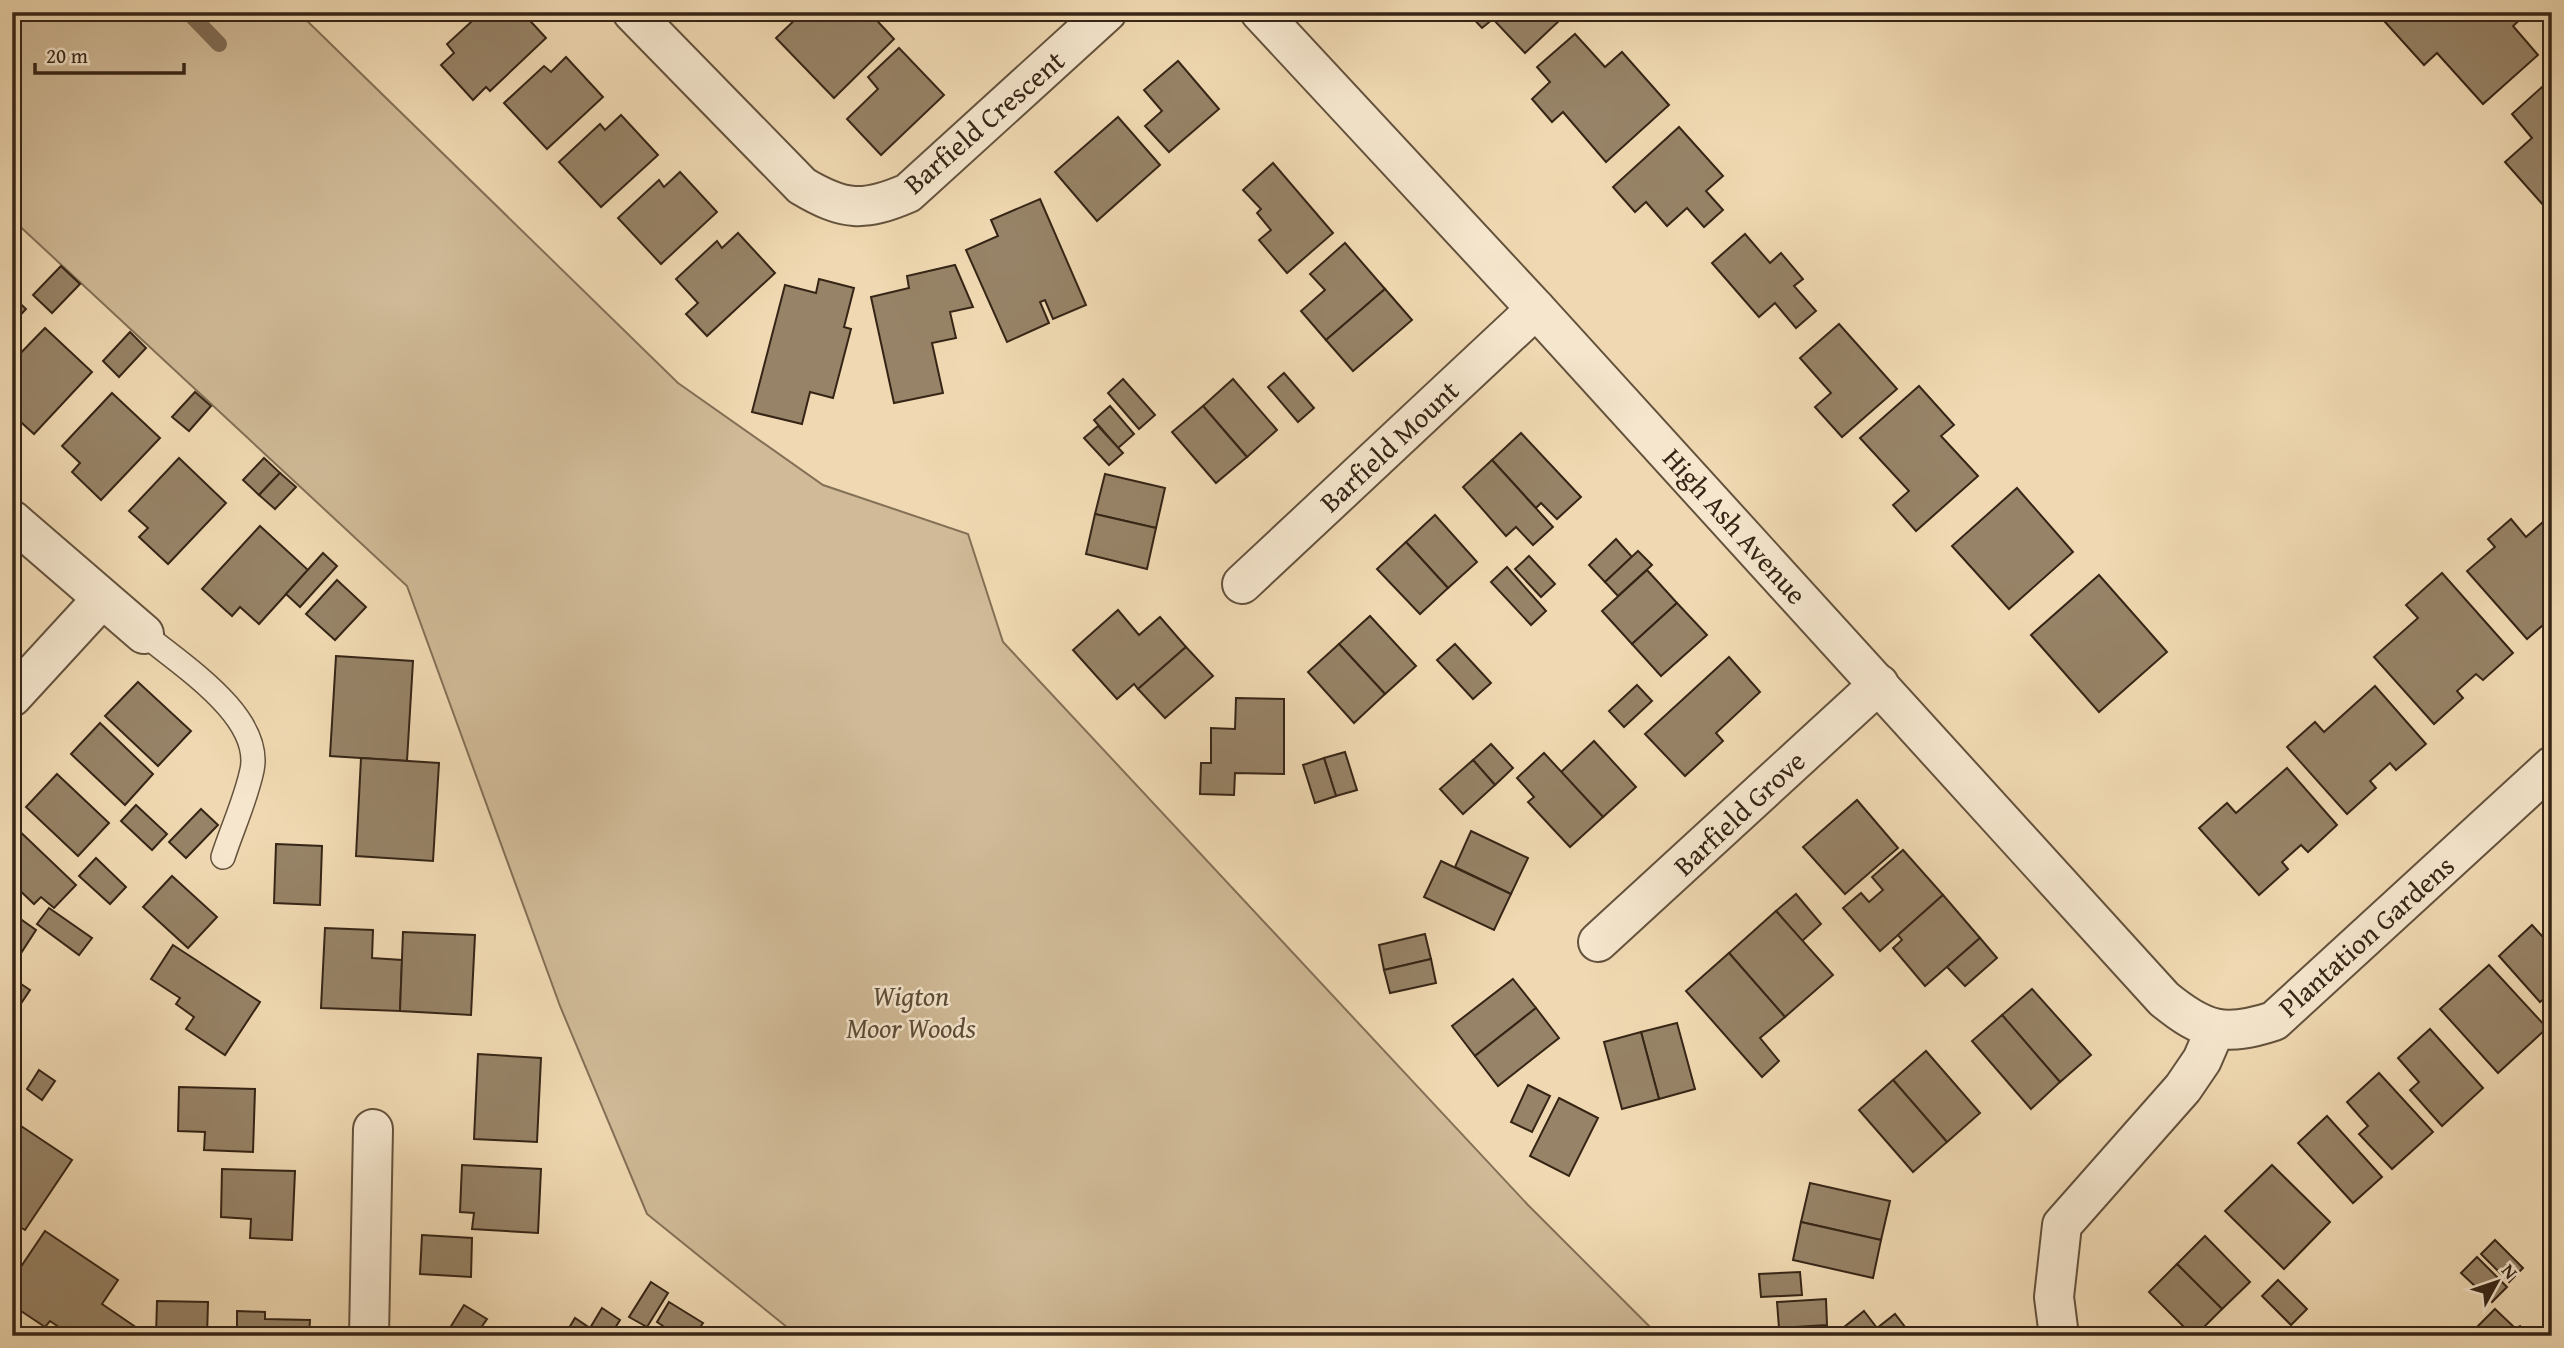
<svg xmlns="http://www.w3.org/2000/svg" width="2564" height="1348" viewBox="0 0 2564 1348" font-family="'Gentium Book Plus',serif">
<rect width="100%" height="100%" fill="#f0d9b2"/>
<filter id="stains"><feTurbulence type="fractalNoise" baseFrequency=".00286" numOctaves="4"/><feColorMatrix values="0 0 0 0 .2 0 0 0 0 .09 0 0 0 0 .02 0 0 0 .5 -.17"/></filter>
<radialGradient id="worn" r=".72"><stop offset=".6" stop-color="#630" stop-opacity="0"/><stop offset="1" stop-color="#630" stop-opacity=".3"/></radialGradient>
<path fill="#d0ba97" stroke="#837056" stroke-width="2" d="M12 12H298L678 383 823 485 968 534 1003 642 1528 1205 1659 1336H798L647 1214 560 1006 407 586 12 219Z"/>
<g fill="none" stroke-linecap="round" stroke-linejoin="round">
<path stroke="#806c54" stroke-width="16" d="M188 12 219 44"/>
</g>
<g fill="#978367" stroke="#362516" stroke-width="2">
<path d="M482 12H522L546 38 490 91 486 87 473 100 441 65 454 53 447 44Z"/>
<path d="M803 12H832L837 18 843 12H869L894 39 834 98 776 38Z"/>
<path d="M1467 12H1554L1561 19 1525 53 1493 19 1482 28Z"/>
<path d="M2376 12H2519L2523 17 2513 26 2538 55 2483 104 2437 53 2424 65Z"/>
<path d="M1575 34 1605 67 1622 52 1669 105 1606 162 1563 112 1552 122 1532 99 1550 82 1537 67Z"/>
<path d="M899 48 944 95 881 155 847 119 878 89 868 77Z"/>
<path d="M566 57 603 97 547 149 504 103 544 66 551 72Z"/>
<path d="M1178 61 1219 109 1169 152 1145 126 1162 111 1144 90Z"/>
<path d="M2552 78V215L2505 162 2532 138 2512 114Z"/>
<path d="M621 115 658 155 601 207 559 162 600 124 605 130Z"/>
<path d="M1118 117 1160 165 1097 221 1055 172Z"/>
<path d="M1679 127 1723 176 1706 191 1723 210 1704 227 1687 208 1667 226 1646 202 1635 212 1613 187Z"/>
<path d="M1273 163 1333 233 1287 273 1259 240 1271 230 1257 213 1261 209 1243 190Z"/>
<path d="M680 172 717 212 661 264 618 218 659 180 664 187Z"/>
<path d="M1040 199 1086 305 1053 319 1045 300 1040 302 1049 323 1007 342 966 250 998 236 991 220Z"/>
<path d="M738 233 775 273 707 336 686 314 698 303 676 279 717 241 722 248Z"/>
<path d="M1745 234 1770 263 1781 253 1803 279 1794 286 1816 311 1796 328 1775 303 1759 317 1712 263Z"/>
<path d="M1345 243 1385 289 1326 340 1301 311 1325 290 1310 274Z"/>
<path d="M955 265 973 307 950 312 956 338 932 343 943 393 894 403 871 297 909 288 907 276Z"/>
<path d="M61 266 80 284 52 313 33 295Z"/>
<path d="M819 279 854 288 844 327 851 329 833 398 810 392 802 424 752 412 785 285 816 293Z"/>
<path d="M1385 289 1412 320 1353 371 1326 340Z"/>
<path d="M12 296 26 309 12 324Z"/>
<path d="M1839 324 1897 389 1842 437 1815 407 1831 393 1800 358Z"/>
<path d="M45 328 92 372 34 434 12 414V362Z"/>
<path d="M130 332 146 348 119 377 103 361Z"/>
<path d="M1284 373 1314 408 1298 422 1268 387Z"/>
<path d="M1123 379 1155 415 1139 429 1108 393Z"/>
<path d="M1233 379 1277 430 1247 457 1203 406Z"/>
<path d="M1919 386 1954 425 1941 436 1978 476 1916 531 1893 505 1909 491 1860 438Z"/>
<path d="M195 392 211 406 189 431 172 417Z"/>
<path d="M112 393 160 438 101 500 72 472 80 463 62 446Z"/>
<path d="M1110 406 1134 434 1118 448 1094 420Z"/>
<path d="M1203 406 1247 457 1216 483 1172 432Z"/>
<path d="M1098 426 1123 453 1109 465 1084 438Z"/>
<path d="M1521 433 1581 497 1557 519 1541 503 1536 508 1492 460Z"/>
<path d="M179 458 226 503 168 564 139 537 148 528 129 511Z"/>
<path d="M264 458 280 473 259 495 243 480Z"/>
<path d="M1492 460 1553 527 1533 545 1516 527 1506 536 1463 487Z"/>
<path d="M280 473 296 487 275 509 259 495Z"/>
<path d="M1105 474 1165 488 1156 528 1095 514Z"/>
<path d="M2017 488 2073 552 2009 609 1952 546Z"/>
<path d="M1095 514 1156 528 1147 569 1086 554Z"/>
<path d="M2552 514V604L2550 606 2552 617 2527 639 2467 571 2495 547 2488 539 2511 519 2526 537Z"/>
<path d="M1435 515 1477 562 1448 588 1406 542Z"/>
<path d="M260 526 308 570 259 624 240 607 232 616 202 589Z"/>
<path d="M1616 539 1632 557 1605 582 1589 565Z"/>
<path d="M1406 542 1448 588 1420 614 1377 569Z"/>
<path d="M1638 551 1652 565 1618 596 1605 582Z"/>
<path d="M323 553 337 566 300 607 286 594Z"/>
<path d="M1529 556 1555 584 1541 597 1515 569Z"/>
<path d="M1507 567 1546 611 1531 625 1491 582Z"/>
<path d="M1647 570 1677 603 1632 644 1602 611Z"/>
<path d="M2442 573 2513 653 2483 680 2476 674 2457 691 2463 698 2434 724 2374 657 2418 618 2406 605Z"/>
<path d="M2099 575 2167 652 2099 712 2031 635Z"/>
<path d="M337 580 366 607 335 640 306 614Z"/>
<path d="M1677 603 1707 635 1661 676 1632 644Z"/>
<path d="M1118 610 1139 635 1160 617 1186 647 1138 689 1134 684 1117 699 1073 650Z"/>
<path d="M1370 616 1416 666 1385 694 1339 644Z"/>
<path d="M1339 644 1385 694 1354 723 1308 672Z"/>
<path d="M1455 644 1491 683 1473 699 1437 660Z"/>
<path d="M1186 647 1213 676 1165 718 1138 689Z"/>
<path d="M336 656 413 661 407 761 330 756Z"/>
<path d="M1729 657 1760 692 1716 733 1723 741 1685 776 1645 734Z"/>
<path d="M138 682 191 731 158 766 105 716Z"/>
<path d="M1637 685 1652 701 1624 727 1609 711Z"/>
<path d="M2375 686 2426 744 2396 770 2390 763 2370 781 2376 788 2347 814 2287 747 2315 722 2324 732Z"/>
<path d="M1236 698 1284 699V774L1235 773 1234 795 1200 794 1201 763H1211V728L1235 729Z"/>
<path d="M100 723 153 774 125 805 71 754Z"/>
<path d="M1594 741 1636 787 1603 817 1561 772Z"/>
<path d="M1491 744 1513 768 1495 785 1473 760Z"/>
<path d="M1345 752 1357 790 1336 796 1324 758Z"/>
<path d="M1544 753 1603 817 1570 847 1528 802 1534 797 1517 778Z"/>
<path d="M361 758 439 763 433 861 356 856Z"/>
<path d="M1324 758 1336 796 1315 803 1303 765Z"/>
<path d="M1473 760 1495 785 1463 814 1440 789Z"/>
<path d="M2287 768 2337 825 2308 852 2301 845 2282 862 2288 869 2259 895 2199 828 2227 803 2236 813Z"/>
<path d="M57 774 109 823 78 856 26 807Z"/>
<path d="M1857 800 1898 848 1845 894 1803 847Z"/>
<path d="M136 805 167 834 152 850 121 821Z"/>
<path d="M201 809 218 825 186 858 169 842Z"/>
<path d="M12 824 76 885 54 908 41 897 34 904 12 883Z"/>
<path d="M1471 831 1528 858 1511 894 1455 867Z"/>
<path d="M276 844 322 846 320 905 274 903Z"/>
<path d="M1903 850 1943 895 1880 951 1843 908 1861 893 1869 902 1883 890 1872 877Z"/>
<path d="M96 858 126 887 110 904 79 876Z"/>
<path d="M1441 861 1511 894 1494 930 1424 897Z"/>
<path d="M172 876 217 917 188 948 143 907Z"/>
<path d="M1796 894 1821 924 1802 941 1776 911Z"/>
<path d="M1943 895 1980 938 1925 986 1893 948 1902 940 1898 935Z"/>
<path d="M49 908 92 938 79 955 37 924Z"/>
<path d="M1776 911 1833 975 1785 1017 1729 953Z"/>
<path d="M12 913 36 930 12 967Z"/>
<path d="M2532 925 2552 947V992L2540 1002 2499 956Z"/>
<path d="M325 928 373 930 372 958 402 960 400 1011 321 1008Z"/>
<path d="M403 932 475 935 471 1015 400 1011Z"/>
<path d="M1425 934 1431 959 1384 970 1379 945Z"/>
<path d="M1980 938 1997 958 1965 986 1947 967Z"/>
<path d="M173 945 260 1002 225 1055 186 1029 194 1017 176 1004 180 998 151 979Z"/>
<path d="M1729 953 1785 1017 1760 1038 1779 1061 1762 1077 1686 991Z"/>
<path d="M1431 959 1436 983 1390 993 1384 970Z"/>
<path d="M2489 965 2547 1028 2498 1073 2440 1009Z"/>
<path d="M12 978 30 990 12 1017Z"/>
<path d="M1513 979 1536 1008 1475 1056 1452 1026Z"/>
<path d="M2032 989 2091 1055 2060 1082 2002 1015Z"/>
<path d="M1536 1008 1559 1038 1498 1086 1475 1056Z"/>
<path d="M2002 1015 2060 1082 2031 1109 1972 1041Z"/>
<path d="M1677 1023 1695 1089 1659 1099 1641 1032Z"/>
<path d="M2430 1029 2483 1088 2442 1126 2410 1090 2419 1082 2398 1058Z"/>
<path d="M1641 1032 1659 1099 1622 1109 1604 1042Z"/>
<path d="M1926 1051 1980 1113 1947 1142 1893 1080Z"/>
<path d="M478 1054 541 1058 537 1142 474 1139Z"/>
<path d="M39 1070 55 1081 42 1100 27 1089Z"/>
<path d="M2379 1073 2433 1132 2392 1169 2359 1134 2368 1126 2347 1102Z"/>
<path d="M1893 1080 1947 1142 1913 1172 1859 1110Z"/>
<path d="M1528 1085 1550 1096 1532 1132 1511 1122Z"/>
<path d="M179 1087 255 1089 253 1152 204 1150 205 1132 178 1131Z"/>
<path d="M1559 1098 1598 1118 1569 1176 1530 1156Z"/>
<path d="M2327 1116 2382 1177 2353 1203 2298 1143Z"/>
<path d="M21 1126 72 1160 25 1230 12 1222V1140Z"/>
<path d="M462 1165 541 1169 538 1233 472 1229 474 1213 460 1212Z"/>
<path d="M2272 1165 2330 1222 2284 1269 2225 1211Z"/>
<path d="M222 1169 295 1171 292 1240 250 1238 251 1219 221 1217Z"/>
<path d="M1810 1183 1890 1201 1881 1240 1801 1222Z"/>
<path d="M1801 1222 1881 1240 1873 1278 1793 1260Z"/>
<path d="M45 1231 118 1280 102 1304 140 1330 136 1336H72L50 1321 45 1327 12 1305V1280Z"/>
<path d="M422 1235 472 1238 471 1277 420 1274Z"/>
<path d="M2205 1236 2250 1282 2222 1309 2177 1264Z"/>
<path d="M2495 1240 2523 1268 2509 1282 2481 1254Z"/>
<path d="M2477 1257 2507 1287 2492 1302 2461 1273Z"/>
<path d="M2177 1264 2222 1309 2195 1336H2193L2149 1292Z"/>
<path d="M1800 1272 1802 1295 1761 1297 1759 1274Z"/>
<path d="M2278 1280 2307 1309 2291 1325 2262 1296Z"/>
<path d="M651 1282 668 1293 647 1327 629 1317Z"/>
<path d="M1826 1299 1827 1325 1779 1328 1777 1302Z"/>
<path d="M157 1301 208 1302 207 1336H156Z"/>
<path d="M669 1302 703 1323 694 1336H678L657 1322Z"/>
<path d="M464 1305 487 1319 478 1332 484 1336H445Z"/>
<path d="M602 1308 620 1320 610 1336H564L575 1318 590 1328Z"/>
<path d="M2495 1309 2516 1329 2520 1326 2530 1336H2474L2471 1333Z"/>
<path d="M237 1311 265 1312V1319L310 1320 309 1336H237Z"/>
<path d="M1864 1311 1877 1328 1895 1314 1912 1336H1833Z"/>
</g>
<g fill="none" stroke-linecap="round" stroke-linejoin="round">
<g stroke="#64523d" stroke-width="26">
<path id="service" d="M144 634C181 665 263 716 252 770 246 799 232 829 223 857"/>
</g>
<g stroke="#64523d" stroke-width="42">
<g id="minor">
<path d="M632 12 802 186C844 211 864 212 908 193L1107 12"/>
<path d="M1260 12 1536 309 2164 999C2204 1032 2225 1037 2274 1021L2552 766"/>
<path d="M12 520 144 634"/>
<path d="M1242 584 1536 309"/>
<path d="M12 697 102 599"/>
<path d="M1598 942 1879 684"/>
<path d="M369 1336 373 1129"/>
<path d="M2059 1336 2054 1297 2062 1225 2183 1088 2202 1060 2215 1030"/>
</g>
</g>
<use href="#service" stroke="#f5e6cd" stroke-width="23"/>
<use href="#minor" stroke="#f5e6cd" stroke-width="38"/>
</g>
<g text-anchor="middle" stroke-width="5" stroke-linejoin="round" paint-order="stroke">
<g font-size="28" fill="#362516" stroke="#f5e6cd">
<text transform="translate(984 122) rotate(-41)" y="10">Barfield Crescent</text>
<text transform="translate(1389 446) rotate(-43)" y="10">Barfield Mount</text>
<text transform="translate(1735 526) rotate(48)" y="10">High Ash Avenue</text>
<text transform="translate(1739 813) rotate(-43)" y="10">Barfield Grove</text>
<text transform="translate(2366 936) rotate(-42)" y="10">Plantation Gardens</text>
</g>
<g font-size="28" font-style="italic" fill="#5c4a36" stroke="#f5e6cd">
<text x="911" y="1006">Wigton<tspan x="911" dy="32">Moor Woods</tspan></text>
</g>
</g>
<rect width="2564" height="1348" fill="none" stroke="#f0d9b2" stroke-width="42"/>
<rect x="14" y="14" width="2536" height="1320" fill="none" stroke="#362516" stroke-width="3.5"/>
<rect x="21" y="21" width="2522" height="1306" fill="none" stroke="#362516" stroke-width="2"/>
<g transform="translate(2497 1282) rotate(50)" stroke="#f5e6cd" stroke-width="5" paint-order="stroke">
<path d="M0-5L12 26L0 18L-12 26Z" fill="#362516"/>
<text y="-10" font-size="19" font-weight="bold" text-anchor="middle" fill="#362516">N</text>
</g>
<path d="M35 63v10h149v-10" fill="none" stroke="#362516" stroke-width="3.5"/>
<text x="46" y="63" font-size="21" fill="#362516" stroke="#f5e6cd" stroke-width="5" paint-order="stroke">20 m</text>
<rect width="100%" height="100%" filter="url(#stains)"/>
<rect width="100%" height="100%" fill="url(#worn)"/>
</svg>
